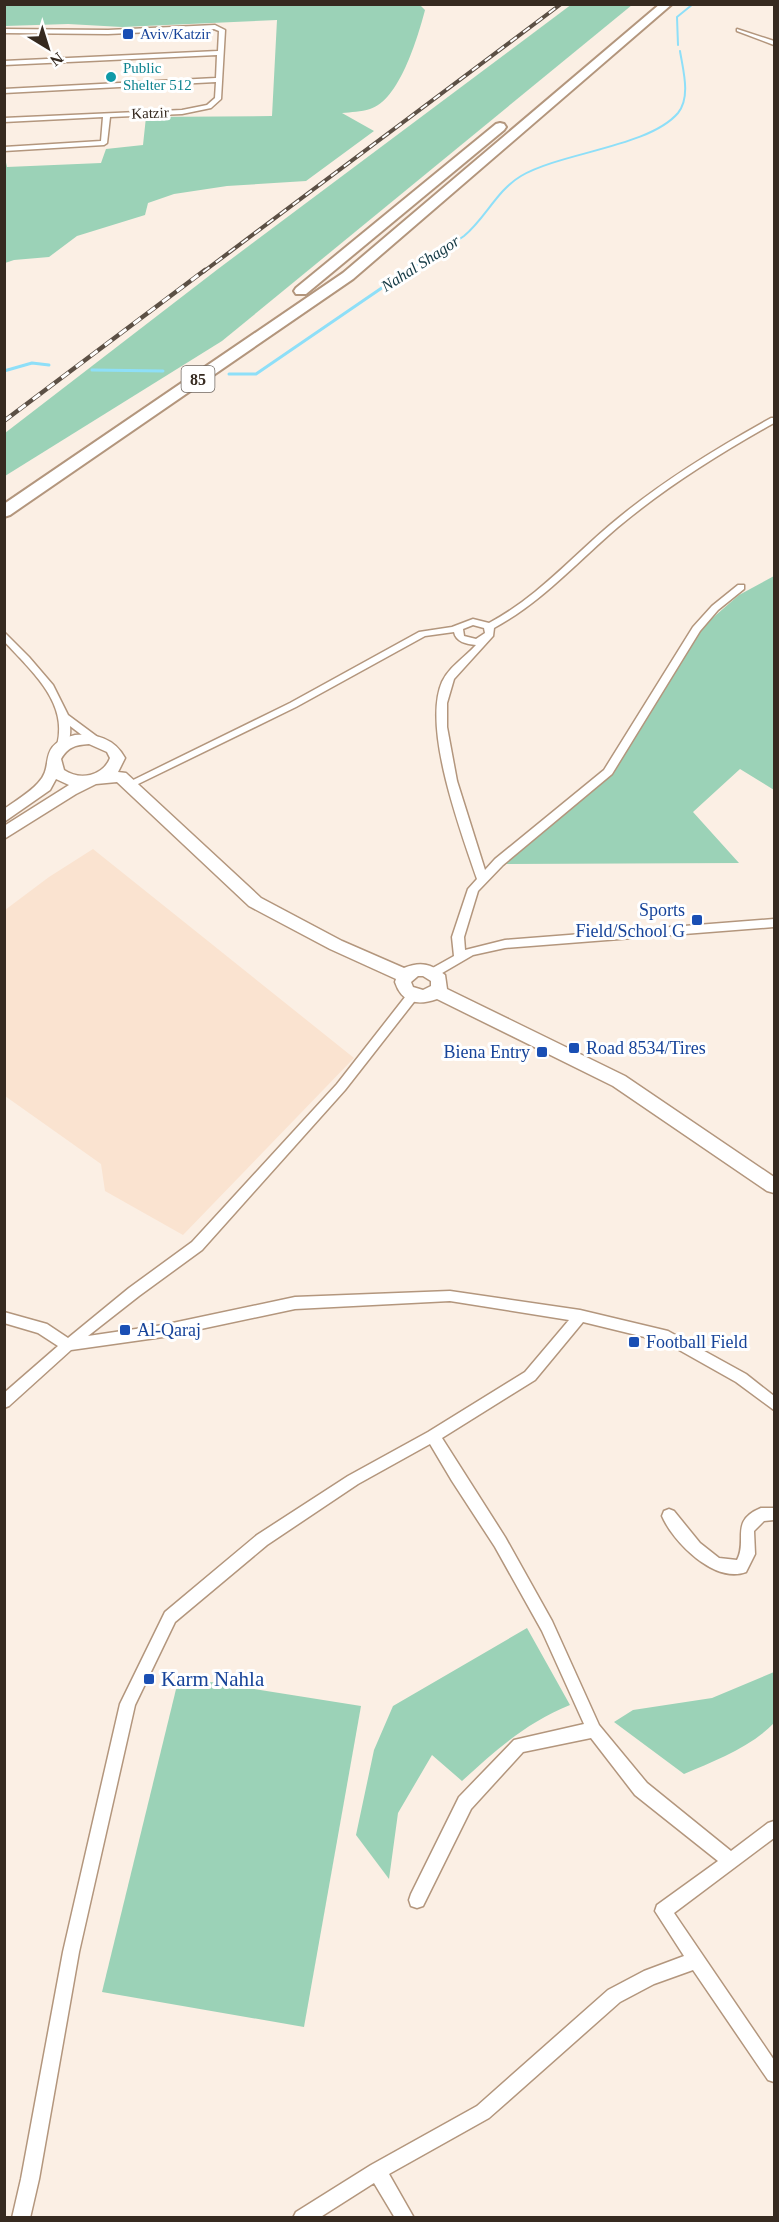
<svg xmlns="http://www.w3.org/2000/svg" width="779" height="2222" viewBox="0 0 779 2222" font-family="Georgia,serif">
<rect width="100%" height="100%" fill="#fbefe4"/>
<path fill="#fae3d0" d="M93 849 354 1058 183 1235 105 1191 101 1164 5 1096V910L49 877Z"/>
<g fill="#9bd2b7">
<path d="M419 4 425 10C418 37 399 101 370 109 361 112 351 112 342 113L374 131 306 181 227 186 174 194 148 203 145 215 77 236 49 257 14 260 5 263V158L7 167 101 163 106 149 143 145 146 117 272 116 277 20 122 27 68 24 5 26V5Z"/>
<path d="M572 4 632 5 222 341 5 476V433L218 269Z"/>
<path d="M774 576V790L740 769 693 812 739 863 502 864 614 763 701 628 739 595Z"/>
<path d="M527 1628 570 1705C526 1723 497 1749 462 1781L432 1755 398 1813 389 1879 356 1835 374 1750 393 1706Z"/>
<path d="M774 1672V1723C751 1747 714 1761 684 1774L614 1722 633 1710 712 1698Z"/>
<path d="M179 1677 361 1706 304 2027 102 1992Z"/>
</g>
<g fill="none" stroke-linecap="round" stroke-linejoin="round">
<g stroke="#8edff8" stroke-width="2">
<path d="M678 45 677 17 693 4"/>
<path d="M405 272C424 260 446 249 464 236 485 219 497 190 521 176 562 152 649 147 678 113 691 97 683 70 680 51"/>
</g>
<g stroke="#8edff8" stroke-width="3">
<path d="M92 370 163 371"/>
<path d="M4 371 32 363 49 365"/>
<path d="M229 374H256L408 270"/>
</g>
<g stroke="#b3967d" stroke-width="3">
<g id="street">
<path d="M215 25 225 30 221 99 211 108 182 114 110 117 107 143 104 145 4 151V147L101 141 103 117 4 122V118L182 110 207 105 215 98 216 82 4 93V89L216 78 217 55 4 65V61L218 51 219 31 214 29 108 34 4 33V29L108 30Z"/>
<path d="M737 29 774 41V45L737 31Z"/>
<path d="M771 418H774V423C720 453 666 487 618 527 577 562 542 602 494 628L493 636 454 679 447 703V727L457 781 485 870 495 859 604 770 693 627 712 606 738 585H744V589L718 610 700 631 612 774 503 865 478 891 464 937 465 950 505 940 774 919V927L505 948 473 955 437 976H429L427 973 429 970 454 956 452 937 468 889 477 879C461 832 422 728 442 682 449 667 465 657 476 645 466 644 456 642 454 632L425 636 296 707 134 786H126L125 784 290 703 419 632 452 627 473 619 489 623C536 598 570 559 610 525 659 483 715 449 771 418ZM473 625 484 628 485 633 476 639 464 636 463 629Z"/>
<path d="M4 632 29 657 53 685 68 715 99 738V742H91L70 726C71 735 69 743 65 751H57L56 749C71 704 32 672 4 641Z"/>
<path d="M413 991 419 995 417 998 345 1090 202 1250 139 1296 88 1336 163 1325 295 1297 450 1291 580 1310 668 1331 746 1374 774 1396V1410L736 1382 665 1342 583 1322 535 1380 442 1438 505 1537 552 1621 599 1725 647 1783 731 1851 768 1823 774 1821V1838L674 1913 774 2060V2082L768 2080 693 1970 654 1984 620 2002 489 2118 389 2174 414 2218H395L374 2183 319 2218H293L296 2212 371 2165 477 2106 608 1990 644 1971 684 1956 655 1911 657 1905 718 1861 635 1795 591 1738 523 1752 471 1809 423 1906 417 1908 411 1906 409 1900 411 1894 459 1797 514 1740 584 1724 542 1631 495 1547 452 1481 430 1444 358 1484 267 1545 175 1622 135 1705 79 1952 39 2179 30 2218H12L21 2179 63 1952 120 1704 165 1612 257 1535 348 1476 428 1432 525 1372 569 1320 450 1301 295 1309 163 1337 71 1350 9 1406 4 1408V1393L58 1346 38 1333 4 1323V1312L47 1324 68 1338 129 1288 192 1242 337 1084 409 992Z"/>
<path d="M761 1508H774V1520L764 1521 754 1531 755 1554 746 1572C715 1584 673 1542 662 1516L664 1511 669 1509 674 1511 700 1543 719 1558 737 1560C748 1540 729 1521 761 1508Z"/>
</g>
</g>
<g stroke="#b3967d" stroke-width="3">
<path id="secondary" d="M75 735C96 734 114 738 125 758L118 772 126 773 261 898 342 941 404 968C421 961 431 964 445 975L447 989 625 1076 774 1177V1193L767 1191 613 1086 437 999C417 1006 402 1003 395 982L396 979 330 949 249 906 117 782 96 784 76 794 4 839V826L69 785 56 779 50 790 4 822V809C15 801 29 793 38 783 56 765 35 746 75 735ZM89 744 107 752 110 758C103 776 80 781 64 770L61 759C68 747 75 745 89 744ZM418 976H423L431 981V986L423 990 413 987 411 982Z"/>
</g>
<g stroke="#b3967d" stroke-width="4">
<g id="highway">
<path d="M660 4H672L353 279 10 515 4 517V504L343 273Z"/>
<path d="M500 123 504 124 506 127 504 130 306 294H296L294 291 296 288 496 124Z"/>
</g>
</g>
<use href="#street" fill="#fff" fill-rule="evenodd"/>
<use href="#secondary" fill="#fff" fill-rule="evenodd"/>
<use href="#highway" fill="#fff" fill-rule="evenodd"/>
<g stroke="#5c5045" stroke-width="4">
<path id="rail-far1" d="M203 272 561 4"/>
</g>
<g stroke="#5c5045" stroke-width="4.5">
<path id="rail" d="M4 421 205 270"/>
</g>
<use href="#rail-far1" stroke="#fff" stroke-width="2" stroke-dasharray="8" stroke-linecap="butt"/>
<use href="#rail" stroke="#fff" stroke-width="3" stroke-dasharray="9" stroke-linecap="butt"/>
</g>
<g fill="#1a4fb4" stroke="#fff" stroke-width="2">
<rect x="122" y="28" width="12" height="12" rx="3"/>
<rect x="691" y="914" width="12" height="12" rx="3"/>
<rect x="568" y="1042" width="12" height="12" rx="3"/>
<rect x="536" y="1046" width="12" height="12" rx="3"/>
<rect x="119" y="1324" width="12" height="12" rx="3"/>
<rect x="628" y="1336" width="12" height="12" rx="3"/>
<rect x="143" y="1673" width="12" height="12" rx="3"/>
</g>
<circle fill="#0f9aa8" stroke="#fff" stroke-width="2" cx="111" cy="77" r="6"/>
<g text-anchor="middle" stroke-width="6" stroke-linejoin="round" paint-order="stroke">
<g font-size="15" fill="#164399" stroke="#fff" text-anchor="start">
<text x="140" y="39">Aviv/Katzir</text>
</g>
<g font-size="15" fill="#0d838f" stroke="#fff" text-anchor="start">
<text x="123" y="73">Public<tspan x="123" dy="17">Shelter 512</tspan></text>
</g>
<g font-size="15" fill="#362a20" stroke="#fff">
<text transform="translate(150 113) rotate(-2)" y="5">Katzir</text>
</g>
<g font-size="16" font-style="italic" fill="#123843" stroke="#fff">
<text transform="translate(420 263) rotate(-33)" y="6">Nahal Shagor</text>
</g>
<rect fill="#fff" stroke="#726a63" stroke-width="1.5" x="181.5" y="366" width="33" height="26" rx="4.5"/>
<g font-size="16" font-weight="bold" fill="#362a20">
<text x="198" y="385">85</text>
</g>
<g font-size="18" fill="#164399" stroke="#fff" text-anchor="start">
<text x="685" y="916" text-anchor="end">Sports<tspan x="685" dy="21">Field/School G</tspan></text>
<text x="586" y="1054">Road 8534/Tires</text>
<text x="530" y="1058" text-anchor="end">Biena Entry</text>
<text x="137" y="1336">Al-Qaraj</text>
<text x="646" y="1348">Football Field</text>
</g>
<g font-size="21" fill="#164399" stroke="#fff" text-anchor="start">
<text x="161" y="1686">Karm Nahla</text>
</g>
</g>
<rect width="779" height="2222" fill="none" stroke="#362a20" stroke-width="12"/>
<g transform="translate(48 48) rotate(142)" stroke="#ffffff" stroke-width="4.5" paint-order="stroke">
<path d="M0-4.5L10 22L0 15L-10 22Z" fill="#362a20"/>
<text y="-9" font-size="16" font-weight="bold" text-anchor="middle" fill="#362a20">N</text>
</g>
</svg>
